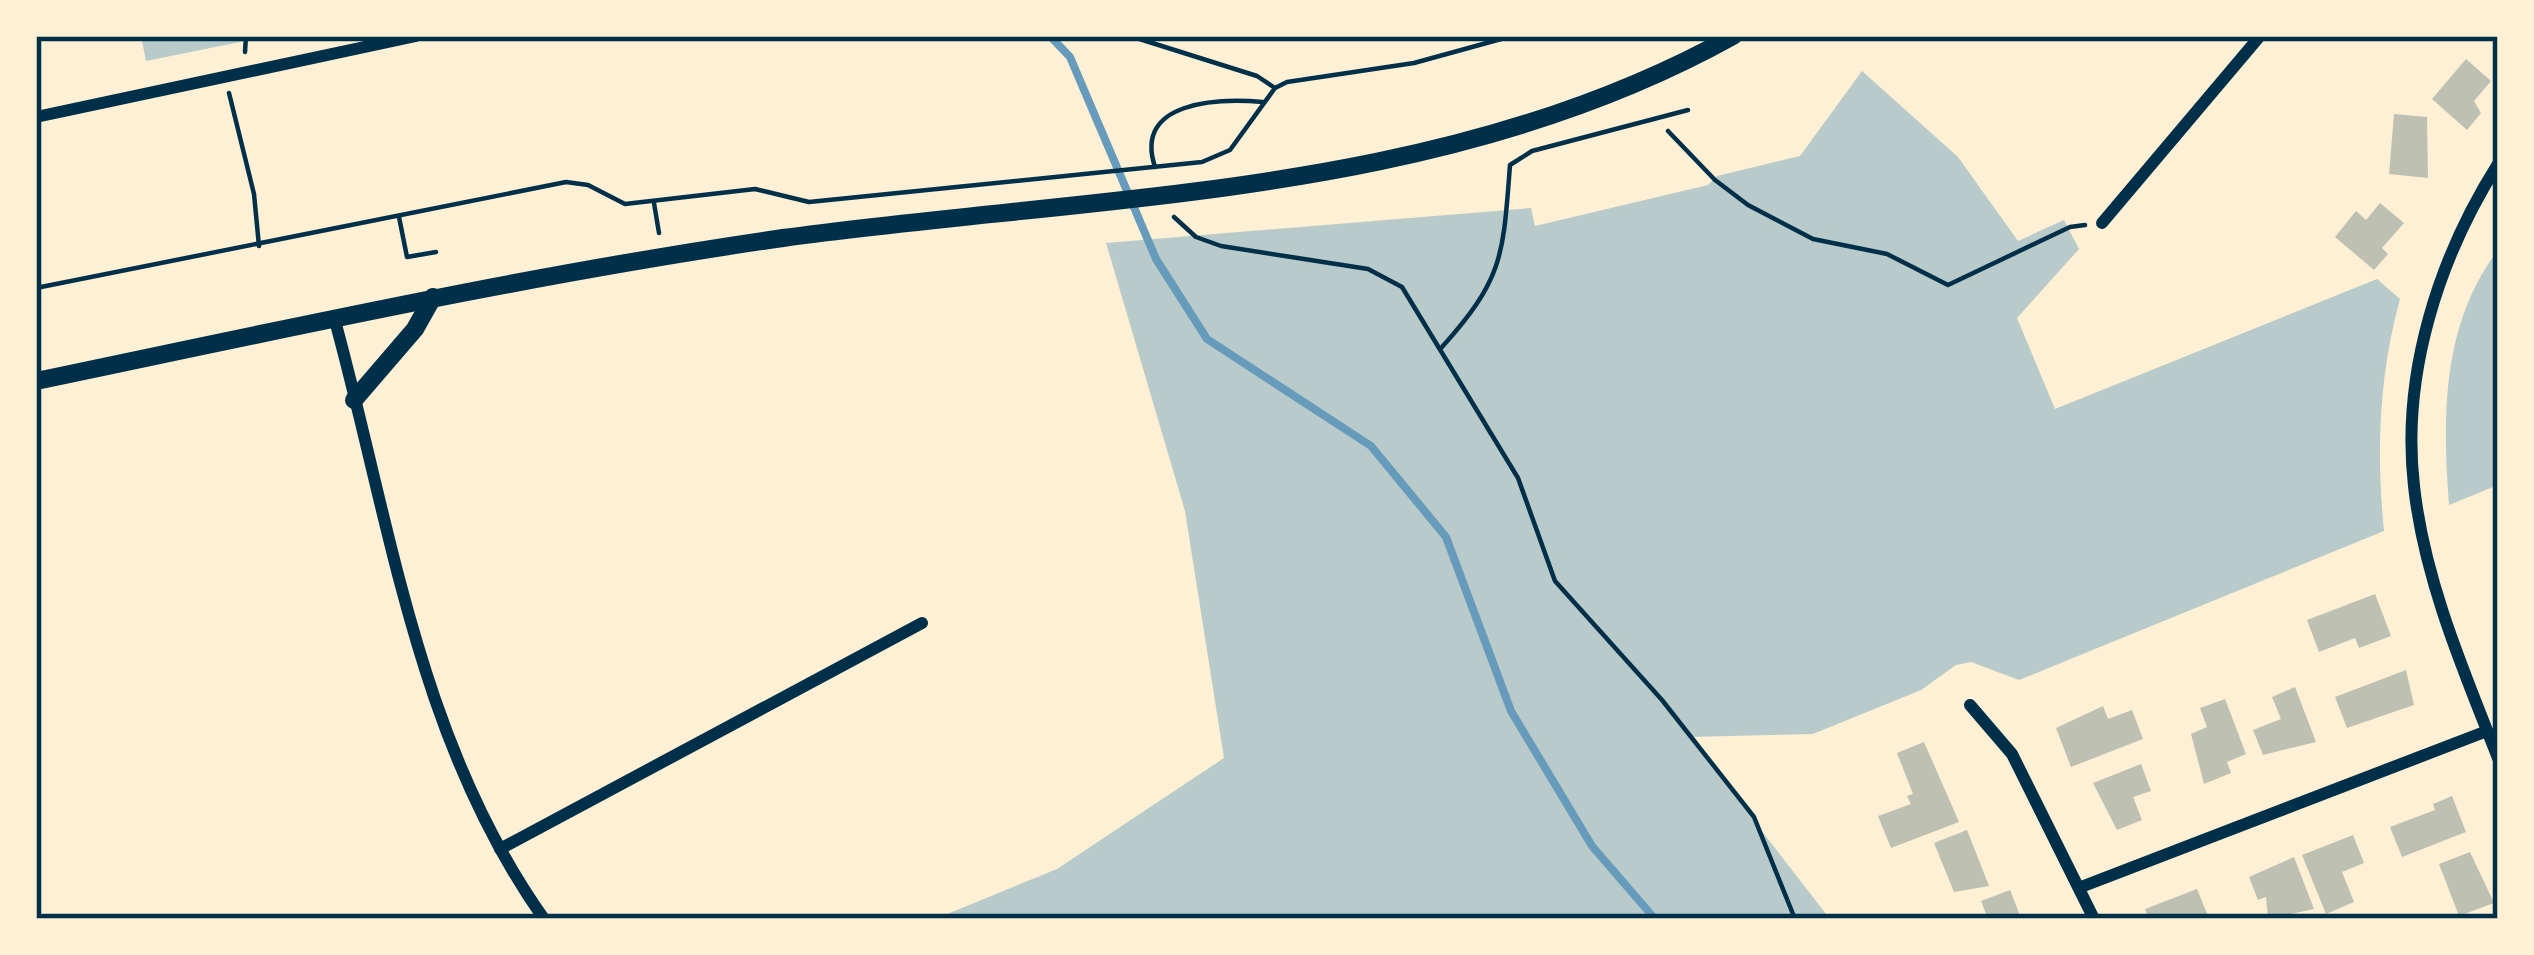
<svg xmlns="http://www.w3.org/2000/svg" width="2534" height="955" viewBox="0 0 2534 955" font-family="'Varela Round',sans-serif">
<rect width="100%" height="100%" fill="#fdf0d5"/>
<g fill="#b9caca">
<path d="M141 36H263L264 37 146 61Z"/>
<path d="M1862 71 1958 157 2018 241 2064 220 2079 249 2017 318 2055 409 2377 279 2400 299C2379 375 2376 452 2384 531L2019 680 1971 662 1956 665 1921 690 1813 734 1689 737 1830 919H935L1057 869 1224 758 1185 511 1106 243 1531 208 1535 226 1708 185 1717 176 1800 156Z"/>
<path d="M2498 250V485L2449 505C2442 415 2442 324 2498 250Z"/>
</g>
<g fill="none" stroke-linecap="round" stroke-linejoin="round">
<path stroke="#669bbc" stroke-width="8" d="M1050 36 1070 57 1156 259 1207 339 1371 446 1446 537 1511 711 1592 846 1655 919"/>
</g>
<g fill="#bec0b2">
<path d="M2466 59 2491 81 2474 101 2481 113 2467 130 2432 99Z"/>
<path d="M2394 114 2427 117 2428 178 2389 174Z"/>
<path d="M2380 203 2404 223 2382 248 2388 254 2374 270 2335 237 2356 211 2366 220Z"/>
<path d="M2375 594 2391 636 2359 648 2355 638 2319 652 2307 620Z"/>
<path d="M2406 670 2414 705 2347 728 2335 697Z"/>
<path d="M2295 687 2316 742 2263 755 2253 730 2281 719 2272 697Z"/>
<path d="M2225 699 2246 754 2227 762 2231 773 2204 784 2191 734 2207 727 2200 708Z"/>
<path d="M2103 706 2108 719 2132 710 2143 739 2071 767 2056 728Z"/>
<path d="M1924 742 1959 822 1891 848 1878 816 1911 804 1907 796 1913 794 1897 753Z"/>
<path d="M2141 764 2151 791 2133 797 2142 820 2117 830 2093 783Z"/>
<path d="M2452 796 2466 832 2402 857 2390 827 2435 810 2433 804Z"/>
<path d="M1967 830 1989 886 1954 892 1934 843Z"/>
<path d="M2353 835 2364 863 2342 872 2354 902 2326 914 2302 855Z"/>
<path d="M2470 852 2494 903 2459 916 2439 864Z"/>
<path d="M2294 857 2314 909 2268 919 2266 897 2258 900 2249 877Z"/>
<path d="M2197 889 2208 916 2149 919 2145 909Z"/>
<path d="M2010 890 2021 918 2032 914 2034 919H1988L1981 901Z"/>
</g>
<g fill="none" stroke-linecap="round" stroke-linejoin="round">
<g stroke="#003049" stroke-width="4.5">
<path d="M1130 36 1257 76 1275 88"/>
<path d="M245 52 246 36"/>
<path d="M229 93 254 194 259 246"/>
<path d="M1668 131 1715 180 1748 205 1813 239 1887 254 1948 285 2070 227 2085 225"/>
<path d="M1155 167C1133 101 1218 98 1263 102"/>
<path d="M654 203 659 233"/>
<path d="M399 217 407 257 436 252"/>
<path d="M1174 217 1196 237 1221 246 1368 269 1402 287 1518 478 1555 581 1662 700 1754 817 1795 919"/>
<path d="M36 288 566 182 588 185 625 204 755 189 809 202 1202 162 1230 150 1275 88 1287 82 1414 63 1512 36"/>
<path d="M1442 347C1504 278 1503 255 1510 165L1532 151 1688 110"/>
</g>
<g stroke="#003049" stroke-width="12">
<path d="M36 117 416 36"/>
<path d="M2498 164C2439 257 2401 374 2414 486 2424 579 2464 672 2498 758"/>
<path d="M2102 223 2260 36"/>
<path d="M334 317C391 524 417 740 544 919"/>
<path d="M1970 705 2012 754 2094 919"/>
<path d="M500 849 922 623"/>
<path d="M2081 887 2487 731"/>
</g>
<g stroke="#003049" stroke-width="18">
<path d="M36 381C285 329 532 274 783 238 1104 194 1444 197 1733 36"/>
<path d="M354 400 415 329 433 297"/>
</g>
</g>
<rect width="2534" height="955" fill="none" stroke="#fdf0d5" stroke-width="78"/>
<rect x="39" y="39" width="2456" height="877" fill="none" stroke="#003049" stroke-width="4.5"/>
</svg>
